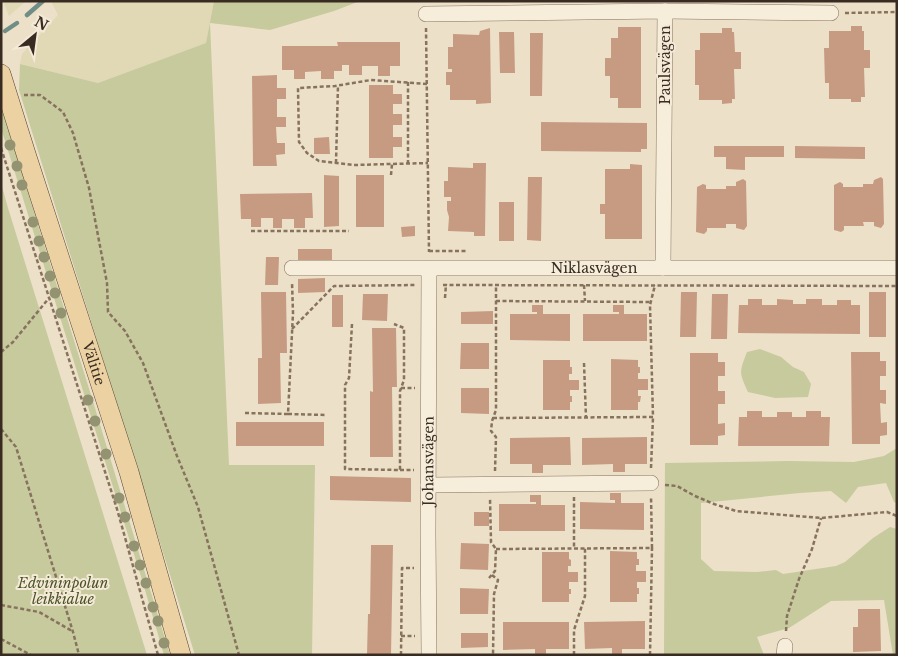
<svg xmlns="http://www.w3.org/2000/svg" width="898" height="656" viewBox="0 0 898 656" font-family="'Libre Baskerville',serif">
<rect width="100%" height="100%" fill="#ece0c8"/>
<g fill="#e1d8b6">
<path d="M3 1H26L9 16Z"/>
<path d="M51 1H214L206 43 98 83 20 64 22 54 58 15Z"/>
</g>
<g fill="#c6ca9d">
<path d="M214 1H360L334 11 270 30 210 23 229 465H315L312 655H195L19 90 20 64 98 83 206 43Z"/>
<path d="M1 106 91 395 170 655H164L143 583 1 128Z"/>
<path d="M1 183 8 208 147 655H1Z"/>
<path d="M760 349 781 357 793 367 804 372 811 384 808 397 775 398 748 392C739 372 739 373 747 352Z"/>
<path d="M897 448V503L894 502 886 483 858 487 846 503 831 491 800 493 701 503V559L714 571 757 572 776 570 783 574 836 566 845 562 873 538 890 527 897 529V655H893L884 600 831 601 789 628 757 637 764 655H664L665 463 788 461 854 462 884 456Z"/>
</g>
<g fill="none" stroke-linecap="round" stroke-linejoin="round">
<g stroke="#708e85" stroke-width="4.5">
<path d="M27 15 43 1"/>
<path d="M5 31 17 23"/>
</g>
</g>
<g fill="#c79b81">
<path d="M851 26H862V31H864V50H870V68H864L865 97H861V102H851V99H829V83H825L824 48H829V31H851Z"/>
<path d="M618 27H641V108H618V98H610V76H605V58H611V38H618Z"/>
<path d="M490 28 491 103 476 104V100H450V85H446V72H452V69H448V47H453V34L479 35 480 31Z"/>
<path d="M722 28H732V32H734L735 52H741V69H734L735 99H732V103L722 104V100H699V85H695V50H700V33H722Z"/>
<path d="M499 32H514L515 73H500Z"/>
<path d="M530 33H543L542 96H530Z"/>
<path d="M337 42H400V66H390V76H378V66H362V75H349V65H342V71H334V79H321V71L305 72V79H294V70H282V46H338Z"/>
<path d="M277 75V88H286V99H277V117H286V127H276L277 143H285V154L276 155 277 166H253L252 76Z"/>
<path d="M369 85H393V94H402V104H393V114H402V125H393V137H402V147H393V158H369Z"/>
<path d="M541 122 647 123V149H641V152L541 151Z"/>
<path d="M329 137 330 154H314V138Z"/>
<path d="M714 146H784V157H745V170L726 169V157H714Z"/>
<path d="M795 146 865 147V159L795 158Z"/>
<path d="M473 163H486L485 236H474V232L448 231 449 217 447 210V201H451V197H444V181H448V167L473 168Z"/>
<path d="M630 164 642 165V239H605V214H600V204H605V169H630Z"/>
<path d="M324 175 339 176V226L324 227Z"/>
<rect x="356" y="175" width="28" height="52"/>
<path d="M528 177H542L541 241 527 240Z"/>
<path d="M881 177 883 179 884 224 881 228 874 226V222H863L864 226H844V230L841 232 834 230V185L840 182 843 184V187H863V184H873L874 180Z"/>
<path d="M743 179 746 181 747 226 744 230 736 228V224H726V228H707V231L704 234 696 232 697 187 703 184 706 185V189H726V186H736V182Z"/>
<path d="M312 193 313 218H305V228H294V219H282V228H273V218H261V227H251V219H241L240 194Z"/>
<rect x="499" y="202" width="15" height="39"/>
<path d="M415 226V236L402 237 401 227Z"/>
<path d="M298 249H332V261L298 262Z"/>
<path d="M266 257H279L278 285H265Z"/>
<path d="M325 278V292L298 293V279Z"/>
<path d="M261 292H286L287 353H280L281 403 258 404V358H262Z"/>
<path d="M681 292H697L696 337H680Z"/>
<rect x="869" y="292" width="17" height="45"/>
<path d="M363 294H388L387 321 362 320Z"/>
<path d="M712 294H728L727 339H711Z"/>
<rect x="332" y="295" width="11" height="32"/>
<path d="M748 299H762V305H777V299L793 300V304H806V299H822V305H837V300H851V305H860V334L738 333 739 305H748Z"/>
<path d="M532 305H543V314H570V341L510 340V314H537V312H532Z"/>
<path d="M613 305H624V314H647V341H583V314H619V312H613Z"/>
<path d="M493 311V324H461V312Z"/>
<path d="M372 328H396L397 387H392L393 457H370V391L373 392Z"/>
<path d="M461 343H489V369H460Z"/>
<path d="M851 352H880V361H886V376H880V390H886V404L880 403 881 423 887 422V435L880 436V444H852Z"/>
<path d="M690 353H718V362H725V376H718V391H725V404H718V424L725 423V435L718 436V445H690Z"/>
<path d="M611 359 638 360V367H640V373H638V379H648V390H638V396H641L640 402H638V410H611Z"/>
<path d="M543 360H570V367H572V374H569V380H579V390H570V396H572V402H570V410H543Z"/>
<path d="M461 388H489V414L461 413Z"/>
<path d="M747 411H762V417H777V412H792V417H806V411H821V417H830L829 446H738L739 417H747Z"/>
<rect x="236" y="422" width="88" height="24"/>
<path d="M570 437 571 465H543V473H532V464H510V438Z"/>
<path d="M647 437V464H625V472H613V464L582 465V438Z"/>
<path d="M330 476 411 478V502L330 500Z"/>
<path d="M610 493H621V503H644V530L580 529V502L615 503V500H610Z"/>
<path d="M530 495H541V505H565V531H499V504H536V502H530Z"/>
<rect x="474" y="512" width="15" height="14"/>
<path d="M461 543 489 544 488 570 460 569Z"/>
<path d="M371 545H393L391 655H367L368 614H370Z"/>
<path d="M610 551 637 552V559H639V565H636V571H646V582H637V588H639V594H637V602H610Z"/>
<path d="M542 552H569V559L571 560V566H568V572H578V582H569V589H571V594H569V602H542Z"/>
<path d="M460 588 489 589 488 614H460Z"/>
<path d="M858 609H880L881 651 853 652V627H858Z"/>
<path d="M645 621V649H622V655H612V648L585 649 584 622Z"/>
<path d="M503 622H569V649H546V655H535V649L503 650Z"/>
<path d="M461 633H488V647L461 648Z"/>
</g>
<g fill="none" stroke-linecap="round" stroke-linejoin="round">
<g stroke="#87725e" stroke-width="16">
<g id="minor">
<path d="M665 11 831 13"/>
<path d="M426 14 665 11 663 268"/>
<path id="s1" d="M292 268H897"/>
<path d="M428 485 651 483"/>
<path id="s2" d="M429 655 428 533 429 269"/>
<path d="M784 655 785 646"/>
</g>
</g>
<g stroke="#554132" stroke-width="20">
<g id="major">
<path id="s3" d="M1 74 26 154 129 472 181 655"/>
</g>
</g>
<g stroke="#87725e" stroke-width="2.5" stroke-dasharray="4 2.5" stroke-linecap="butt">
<path d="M845 13 897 12"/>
<path d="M426 28 429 252"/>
<path d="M408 82V163"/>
<path d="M427 84 371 80 335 86 298 88 299 142 307 153 319 161 354 165 428 163"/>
<path d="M24 95H40L63 112 73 133 89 188 107 283 108 312 125 331 143 363 177 456 198 507 239 655"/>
<path d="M1 148 117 509 158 655"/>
<path d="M336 163 338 85"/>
<path d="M391 175 392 164"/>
<path d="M251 231H349"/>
<path d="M429 251H468"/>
<path d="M443 285 897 286"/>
<path d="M584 285 585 301"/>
<path d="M445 298 446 284"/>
<path d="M496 301 651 302"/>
<path d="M352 324 349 378 345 385V469L400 470V391L404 380V328L394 324"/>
<path d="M292 329 334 286 415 285"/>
<path d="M1 352 13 342 49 298"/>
<path d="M584 363 586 418"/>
<path d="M401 388H415"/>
<path d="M245 413 288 414 293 313 292 282"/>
<path d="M288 414 327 415"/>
<path d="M493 418 653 417 650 305 655 285"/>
<path d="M1 429 16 447 73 632 79 655"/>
<path d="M651 468 653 417"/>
<path d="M400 470H414"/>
<path d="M495 471 496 437 491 431 492 421 496 410V285"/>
<path d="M665 485 677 486 695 496 714 504 736 511 821 518 887 512 897 516"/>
<path d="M574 497V548"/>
<path d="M496 549 652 548 651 496"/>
<path d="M492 575 498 580 494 594 493 655"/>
<path d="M489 578 495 571 496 549 491 542 490 498"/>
<path d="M1 605 39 612 72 631"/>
<path d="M786 631 787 616 799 579 812 549 821 518"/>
<path d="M401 636H415"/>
<path d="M1 639 31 655"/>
<path d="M401 655 402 568H414"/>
<path d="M574 655V630L585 596V548"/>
<path d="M650 655 652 548"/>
</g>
<use href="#minor" stroke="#f7eddb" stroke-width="15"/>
<use href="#major" stroke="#ecd2a3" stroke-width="19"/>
</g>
<g fill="#939271">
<circle cx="10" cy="145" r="5.5"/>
<circle cx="17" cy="166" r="5.5"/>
<circle cx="22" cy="185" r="5.5"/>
<circle cx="33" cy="222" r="5.5"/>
<circle cx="39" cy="241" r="5.5"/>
<circle cx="44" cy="257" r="5.5"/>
<circle cx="50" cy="276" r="5.5"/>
<circle cx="55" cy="293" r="5.5"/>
<circle cx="61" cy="313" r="5.5"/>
<circle cx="88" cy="400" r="5.5"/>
<circle cx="95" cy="421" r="5.5"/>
<circle cx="106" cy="454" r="5.5"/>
<circle cx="119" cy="498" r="5.5"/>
<circle cx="125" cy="517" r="5.5"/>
<circle cx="134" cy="546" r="5.5"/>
<circle cx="140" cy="565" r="5.5"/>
<circle cx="146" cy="583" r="5.5"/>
<circle cx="153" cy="607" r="5.5"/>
<circle cx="158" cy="621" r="5.5"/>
<circle cx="164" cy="643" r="5.5"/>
</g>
<g text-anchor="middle" stroke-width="4" stroke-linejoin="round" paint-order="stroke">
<g font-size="14" fill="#382b21" stroke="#f4ead7">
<text transform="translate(665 65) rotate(-90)" y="5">Paulsvägen</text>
<text dy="5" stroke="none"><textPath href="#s1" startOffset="302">Niklasvägen</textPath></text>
<text dy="5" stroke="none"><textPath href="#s3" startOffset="304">Välitie</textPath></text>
<text dy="5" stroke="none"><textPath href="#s2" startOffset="194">Johansvägen</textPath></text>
</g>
<g font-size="14" font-style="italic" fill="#4b5329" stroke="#f4ead7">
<text x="63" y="588">Edvininpolun<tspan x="63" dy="16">leikkialue</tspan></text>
</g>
</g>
<rect width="898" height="656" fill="none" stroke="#382b21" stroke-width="5"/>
<g transform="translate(35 35) rotate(29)" stroke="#f4ead7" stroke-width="4" paint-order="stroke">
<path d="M0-4L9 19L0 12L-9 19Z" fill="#382b21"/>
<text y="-8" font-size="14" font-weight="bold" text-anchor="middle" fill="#382b21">N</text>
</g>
</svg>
